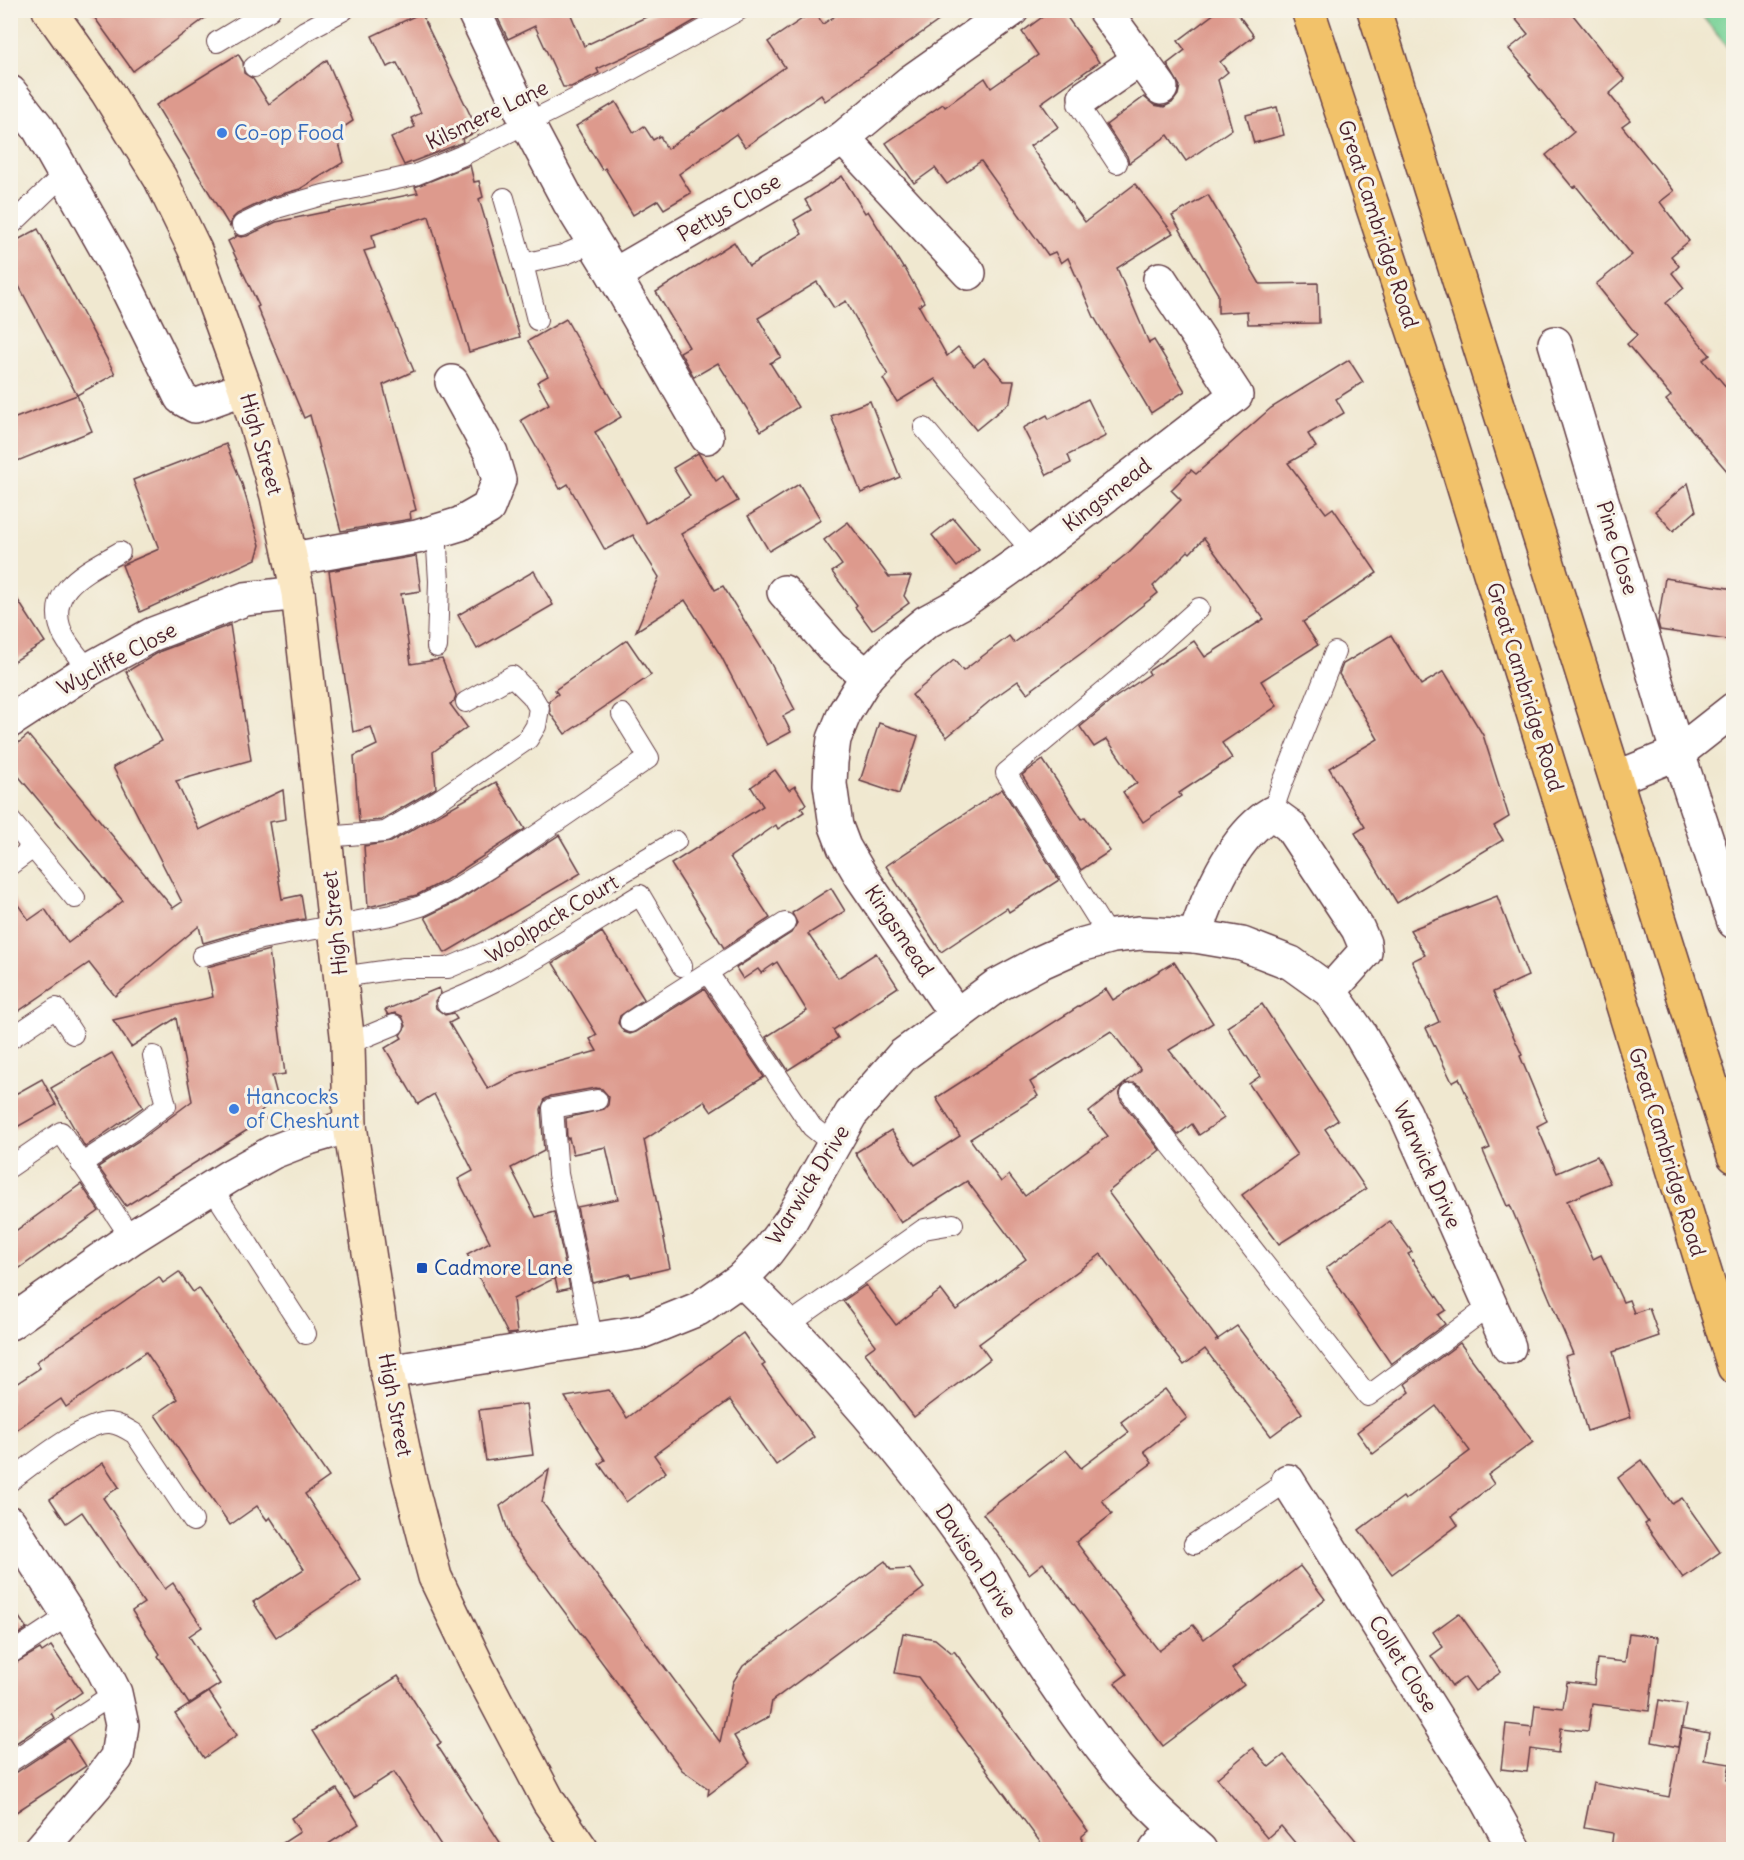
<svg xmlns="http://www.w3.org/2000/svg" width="1744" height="1860" viewBox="0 0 1744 1860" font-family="Delius,sans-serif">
<rect width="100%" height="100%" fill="#f7f3e8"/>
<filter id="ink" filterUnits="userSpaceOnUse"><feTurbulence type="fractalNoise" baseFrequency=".0167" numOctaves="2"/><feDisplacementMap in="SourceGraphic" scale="12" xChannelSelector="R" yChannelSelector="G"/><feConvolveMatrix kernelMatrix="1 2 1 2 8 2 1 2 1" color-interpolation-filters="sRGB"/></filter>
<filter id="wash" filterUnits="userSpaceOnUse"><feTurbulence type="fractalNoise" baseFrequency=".008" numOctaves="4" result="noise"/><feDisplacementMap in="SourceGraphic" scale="24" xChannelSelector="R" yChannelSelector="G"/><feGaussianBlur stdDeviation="1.35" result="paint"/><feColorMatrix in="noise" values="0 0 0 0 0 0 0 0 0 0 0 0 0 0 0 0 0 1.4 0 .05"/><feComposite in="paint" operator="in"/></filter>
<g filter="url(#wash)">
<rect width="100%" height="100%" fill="#f0e8d0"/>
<path fill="#7ad399" stroke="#627962" stroke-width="1.5" d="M1698 11H1733V54Z"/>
<g id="blocks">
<g fill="#dd9a8d">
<path d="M89 10H216L133 71Z"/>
<path d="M494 10H569L584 46 661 10H713L663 39 597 69 599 73 571 87H563L535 26 508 39Z"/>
<path d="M844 10H954L825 101 821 95 745 147 736 134 679 174 691 193 664 209 658 200 633 215 605 168 602 170 576 126 616 102 634 133 644 126 653 140 660 136 667 149 785 67 768 42 814 11 823 24Z"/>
<path d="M1052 10H1062L1099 62 1041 103 1058 127 1030 146 1085 222 1135 184 1173 233 1117 268 1149 343 1154 340 1185 391 1151 413 1094 317 1068 258 1061 263 1055 252 1048 255 981 161 947 184 935 168 914 183 886 143 943 104 945 107 985 78 991 88 1038 55 1022 32Z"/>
<path d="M1219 10H1235L1254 36 1220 62 1228 72 1218 80 1232 129 1186 161 1168 135 1129 163 1127 156 1106 125 1144 97 1154 105 1164 107 1172 103 1178 95 1180 86 1167 64 1185 50 1178 41Z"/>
<path d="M1508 10H1569L1625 80 1609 94 1630 120 1622 126 1674 191 1660 202 1689 241 1671 256 1679 266 1672 273 1684 288 1666 303 1710 355 1703 360 1734 396V479L1666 400 1671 396 1627 344 1637 335 1596 284 1632 255 1576 186 1573 188 1546 155 1574 132 1529 76 1531 75 1509 49 1528 34Z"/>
<path d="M421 13 478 131 462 139 463 142 456 145 404 165 391 138 415 127 411 118 421 113 397 63 387 67 372 36Z"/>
<path d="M238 54 243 62 244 73 253 79 269 104 327 60 353 121 336 132 344 162 300 189 272 197 237 214 232 219 230 227 156 105Z"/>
<path d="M1277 107 1284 135 1254 143 1246 115Z"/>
<path d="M470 165 474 182 479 181 483 197 479 199 520 337 469 352 429 216 372 235 375 248 364 251 414 371 383 385 416 510 410 512 411 519 341 531 310 415 304 418 257 307 259 306 228 241 236 237 235 235 241 237 247 236 276 222 418 193 415 187Z"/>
<path d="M842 176 865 213 868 211 903 268 904 267 924 302 919 306 947 356 958 347 974 366 984 358 1004 381H1014L1010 402 976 430 935 379 897 402 883 379 888 375 846 301 834 308 817 282 758 318 781 357 770 363 798 407 761 431 718 363 694 377 680 352 689 347 656 292 734 242 749 266 802 234 794 220 811 210 805 200Z"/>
<path d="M1208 195 1260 284 1318 283 1319 323 1248 324 1247 311 1218 313V294L1172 216Z"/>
<path d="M38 229 115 374 77 395 10 269V244Z"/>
<path d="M566 319 621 417 595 432 646 523 690 496 673 468 698 453 716 481 723 476 738 501 681 534 715 590 723 586 770 662 795 710 783 716 791 732 767 745 721 656 685 600 636 631 659 577 633 535 605 550 568 484 560 489 521 420 549 404 537 382 548 376 528 341Z"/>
<path d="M1349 360 1363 382 1336 399 1344 413 1308 434 1316 447 1288 463 1326 513 1333 508 1377 573 1303 622 1318 645 1261 681 1277 706 1222 743 1232 758 1179 793 1181 796 1143 822 1123 792 1137 783 1107 739 1094 747 1080 727 1116 697 1150 674 1148 671 1194 641 1205 657 1264 619 1204 538 1190 553 1188 551 1153 586 1158 593 1094 644 1027 693 1018 681 991 700 947 737 912 695 954 660 963 671 1009 636 1014 643 1047 618 1129 552 1181 500 1171 490 1191 470 1196 474 1271 408Z"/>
<path d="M77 395 92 431 10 464V420Z"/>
<path d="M1088 399 1106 436 1068 455 1071 463 1047 475 1023 428 1047 415 1049 419Z"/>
<path d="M870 401 900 477 861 493 831 416Z"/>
<path d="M226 444 242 484 260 545 256 559 140 612 122 565 159 549 133 480Z"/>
<path d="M1688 483 1696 511 1673 531 1655 511Z"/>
<path d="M799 484 821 520 769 551 748 516Z"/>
<path d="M953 518 979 549 957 567 932 535Z"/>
<path d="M848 522 889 577 911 576 904 596 909 603 872 630 855 607 857 605 832 572 842 565 824 540Z"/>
<path d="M416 556 421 591 401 594 411 664 442 659 456 695 454 702 450 704 467 727 433 752 436 788 381 820 359 822 354 756 377 745 371 727 353 732 329 571Z"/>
<path d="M534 571 553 605 477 649 458 615Z"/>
<path d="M1665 578 1734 589V641L1660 630 1658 623Z"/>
<path d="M10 588 45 642 10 664Z"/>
<path d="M230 625 251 760 176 781 199 830 283 790 286 819 269 822 282 899 301 895 305 919 258 927 203 943 199 926 115 996 89 963 10 1017V894L29 920 45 909 68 943 123 901 10 766V750L28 735 173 908 182 902 113 767 162 741 126 672 161 651Z"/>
<path d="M1391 635 1421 685 1444 671 1483 735 1509 817 1494 826 1503 840 1397 903 1355 833 1365 827 1329 768 1378 739 1339 674 1343 664Z"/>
<path d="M627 640 651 675 565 734 550 713 549 701 558 694 555 690Z"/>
<path d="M879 723 918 736 899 794 860 781Z"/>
<path d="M1043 760 1082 819 1085 817 1110 851 1081 870 1022 775Z"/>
<path d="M775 770 789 790 795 786 806 804 801 808 804 812 778 829 776 825 730 857 770 918 724 948 671 864 763 806 751 787Z"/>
<path d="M496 782 525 829 446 880 417 895 368 907 364 846 391 842Z"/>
<path d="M1002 789 1059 880 1009 912 1007 908 941 952 886 866Z"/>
<path d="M559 835 581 873 445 953 425 917 458 901Z"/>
<path d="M831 888 845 911 808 934 838 978 876 953 898 987 833 1030 838 1038 788 1070 766 1037 807 1011 777 962 761 973 758 969 743 979 736 968 791 933 797 923 792 913Z"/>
<path d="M1497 896 1528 976 1493 992 1522 1055 1520 1056 1547 1121 1537 1126 1557 1173 1597 1156 1610 1183 1567 1201 1593 1259 1601 1255 1623 1302 1629 1300 1634 1313 1649 1308 1659 1336 1613 1352 1631 1417 1587 1431 1565 1356 1573 1354 1510 1205 1507 1206 1483 1151 1490 1148 1459 1078 1452 1082 1426 1028 1439 1022 1412 961 1425 955 1410 930Z"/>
<path d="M602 932 644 999 620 1016 618 1023 624 1032 630 1034 636 1032 704 989 764 1077 711 1111 704 1101 644 1140 670 1268 631 1277 630 1274 593 1283 577 1207 618 1199 606 1147 573 1154 569 1138 567 1139 566 1118 604 1109 608 1105 609 1097 602 1089 595 1088 551 1096 545 1099 541 1109 544 1151 511 1168 536 1217 554 1212 570 1288 558 1291 555 1278 513 1299 517 1333 508 1334 467 1254 490 1242 458 1179 473 1171 434 1094 418 1104 385 1048 402 1038 400 1035 406 1026 402 1016 395 1013 388 1015 385 1010 439 988 441 993 435 1001 436 1008 445 1015 453 1013 457 1019 449 1023 488 1089 519 1073 597 1051 590 1039 597 1035 553 963Z"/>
<path d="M269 950 285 1074 272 1076 277 1095 260 1112 265 1119 126 1206 98 1167 140 1140 192 1101 176 1018 131 1047 113 1020 213 997 207 967Z"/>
<path d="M1174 962 1213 1023 1169 1050 1224 1118 1199 1135 1192 1124 1178 1135 1140 1086 1135 1083 1124 1084 1141 1070 1111 1031 1030 1082 1038 1096 970 1139 1001 1182 1009 1175 1025 1196 1108 1136 1089 1112 1123 1085 1119 1095 1121 1101 1160 1150 1108 1192 1218 1340 1215 1341 1237 1326 1302 1413 1271 1436 1205 1349 1184 1365 1101 1254 979 1344 990 1359 914 1417 865 1353 876 1345 843 1301 866 1285 896 1325 941 1290 956 1310 1026 1259 967 1181 901 1223 855 1153 891 1130 915 1165 960 1136 936 1098 1106 989 1113 1000Z"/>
<path d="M1262 1004 1338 1120 1325 1129 1366 1189 1279 1244 1242 1195 1297 1155 1249 1084 1260 1076 1227 1027Z"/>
<path d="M112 1053 143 1107 85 1147 51 1088Z"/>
<path d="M42 1079 56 1105 10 1131V1097Z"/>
<path d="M81 1184 99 1211 10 1275V1235Z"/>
<path d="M1390 1221 1412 1252 1408 1254 1446 1310 1438 1315 1445 1324 1391 1364 1326 1268Z"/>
<path d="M179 1272 193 1292 199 1288 329 1477 305 1494 361 1580 276 1637 253 1602 304 1569 270 1517 267 1520 257 1506 230 1525 155 1415 178 1399 146 1352 66 1407 61 1399 10 1434V1388L40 1368 36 1362 159 1277 163 1283Z"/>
<path d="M743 1333 765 1364 762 1366 814 1437 776 1465 730 1400 654 1455 666 1472 626 1502 599 1464 605 1460 565 1397 609 1390 627 1418Z"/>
<path d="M1460 1343 1533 1442 1488 1475 1494 1484 1452 1516 1458 1525 1392 1574 1359 1530 1403 1497 1405 1500 1470 1451 1436 1406 1373 1454 1357 1432 1410 1392 1405 1384Z"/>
<path d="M1165 1389 1187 1418 1144 1451 1152 1463 1102 1500 1112 1514 1076 1542 1124 1606 1159 1651 1193 1625 1204 1639 1300 1566 1325 1599 1232 1669 1244 1685 1163 1746 1115 1683 1127 1674 1043 1563 1029 1574 983 1514 1066 1450 1081 1468 1129 1432 1121 1422Z"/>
<path d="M526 1404 533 1455 486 1461 479 1410Z"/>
<path d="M1642 1460 1672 1504 1682 1498 1720 1552 1683 1578 1645 1524 1648 1522 1618 1478Z"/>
<path d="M103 1463 119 1487 103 1498 165 1589 173 1583 202 1627 189 1636 220 1684 189 1704 158 1656 160 1654 132 1611 144 1603 82 1512 66 1523 50 1499Z"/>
<path d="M549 1470 542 1502 720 1742 733 1682 743 1666 885 1561 891 1570 910 1569 924 1588 772 1701 769 1717 734 1736 750 1763 708 1795 709 1789 682 1770 511 1540 500 1506Z"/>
<path d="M10 1604 27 1629 10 1639Z"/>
<path d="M1459 1613 1501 1672 1475 1691 1465 1677 1452 1686 1431 1656 1443 1647 1433 1632Z"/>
<path d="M903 1633 935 1639 952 1653 954 1651 1088 1831 1082 1836 1081 1850H1046L918 1677 895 1673Z"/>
<path d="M1629 1633 1658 1637 1649 1711 1592 1704 1588 1731 1561 1728 1558 1753 1530 1749 1527 1772 1501 1769 1506 1724 1532 1727 1531 1738 1535 1705 1563 1708 1567 1682 1594 1685 1597 1659 1625 1662Z"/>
<path d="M51 1646 82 1692 51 1713 54 1718 10 1747V1666L40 1649 42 1652Z"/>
<path d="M398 1676 441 1743 437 1745 505 1850H444L394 1772 354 1798 312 1731Z"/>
<path d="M209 1692 237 1735 204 1758 175 1714Z"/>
<path d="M1659 1700 1686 1705 1678 1747 1652 1742Z"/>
<path d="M1682 1728 1709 1733 1704 1760 1730 1764 1727 1779 1734 1781V1850H1611L1613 1833 1584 1828 1593 1783 1669 1797Z"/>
<path d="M68 1738 86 1766 10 1816V1774L17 1772Z"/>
<path d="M1253 1748 1269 1767 1284 1755 1364 1850H1301L1281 1826 1267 1838 1217 1778Z"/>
<path d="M337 1789 359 1824 319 1850H272L300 1832 291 1818Z"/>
</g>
</g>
</g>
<g filter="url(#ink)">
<use href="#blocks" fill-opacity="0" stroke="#633d44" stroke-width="1.5"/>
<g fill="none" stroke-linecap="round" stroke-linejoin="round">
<g stroke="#633d44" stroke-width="22">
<g id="service">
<path d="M217 42 270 10"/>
<path d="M254 67 305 31 344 10"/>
<path d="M1085 97 1078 104 1117 163"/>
<path d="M504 198 523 264 537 320"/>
<path d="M242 225 277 208 323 195 415 175 461 156 609 82 739 10"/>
<path d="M10 226 64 174"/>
<path d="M523 264 563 255 594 242"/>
<path d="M924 428 945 453 1033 552"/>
<path d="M436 531 439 581 437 647"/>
<path d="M88 670C80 658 67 645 62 632 44 588 90 570 120 552"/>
<path d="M1272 813 1281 787 1335 652"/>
<path d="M10 820 75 898"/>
<path d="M325 837 385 832 439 800 528 739 536 726 539 708 532 696 512 676 466 702"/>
<path d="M10 865 33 848"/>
<path d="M1109 937 1006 773 1140 661 1199 608"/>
<path d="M202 956 261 939 391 915 421 906 452 891 489 868 649 758 622 714"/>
<path d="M708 973 812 1127 833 1144"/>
<path d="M341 977 404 968H448L495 948 676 841"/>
<path d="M447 1003C515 976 577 933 640 895L682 966"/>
<path d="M630 1022 785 923"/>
<path d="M10 1039 56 1008 73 1034"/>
<path d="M348 1044 394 1025"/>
<path d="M1131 1094 1368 1396 1490 1306"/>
<path d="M81 1164 133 1130 166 1105 153 1056"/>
<path d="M10 1167 61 1132 131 1238"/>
<path d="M212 1188 306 1334"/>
<path d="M788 1325 924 1229 953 1224"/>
<path d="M593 1341 558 1174 553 1108 597 1100"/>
<path d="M10 1481C31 1465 85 1421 110 1423 120 1424 127 1429 135 1434L193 1521"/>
<path d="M1194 1544 1288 1481"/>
<path d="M10 1654 69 1615"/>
<path d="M10 1762 115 1693"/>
</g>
</g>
<g stroke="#633d44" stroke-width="36">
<g id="minor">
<path d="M473 10 527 123 569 202 614 275 707 437"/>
<path d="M1104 10 1140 59"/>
<path d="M10 92 39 129 116 266 181 398 195 406 245 388"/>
<path d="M1085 97 1140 59 1161 88"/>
<path d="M843 138 969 273"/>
<path d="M614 275 800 167 843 138 910 82 1012 10"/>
<path d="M1555 343 1672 735 1734 922"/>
<path d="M292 559 417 537 460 524 488 508 499 480 491 453 452 382"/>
<path d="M784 592 833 648 867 676"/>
<path d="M10 721 88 670 153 634 245 599 298 593"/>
<path d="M1616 778 1678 753 1734 709"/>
<path d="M1195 936C1209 894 1233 836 1272 813L1290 826 1358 929 1364 943 1365 952 1330 991"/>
<path d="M956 1015 861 876 844 847 836 826 830 784 831 762 834 739 845 712 867 676 894 648 926 622 961 603 1033 552 1236 395 1160 279"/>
<path d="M741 1279C830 1366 912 1460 981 1563 996 1586 1007 1611 1022 1634 1053 1682 1085 1730 1122 1774 1145 1801 1173 1826 1200 1850"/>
<path d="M10 1323 131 1238 230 1176 273 1152 309 1138 350 1126"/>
<path d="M387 1372 641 1332 698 1309 741 1279 767 1252 791 1220 851 1114 903 1055 996 986 1039 963 1077 946 1113 936 1140 933 1195 936 1242 944 1291 963 1330 991 1360 1034 1405 1113 1509 1347"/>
<path d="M1288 1481 1488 1801 1515 1850"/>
<path d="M10 1523 102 1667 115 1693 122 1725 117 1757 96 1785 40 1850"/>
<path d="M1156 1850 1175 1828"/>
</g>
</g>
<g stroke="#633d44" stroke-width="36">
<path id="secondary" d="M49 10 107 92 160 178 195 250 245 388 277 496 298 593 348 1044 350 1126 387 1372 409 1477 435 1577 480 1671 549 1802 582 1850"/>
</g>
<g stroke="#633d44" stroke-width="36">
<g id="trunk">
<path d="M1308 10 1447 433 1734 1367"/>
<path d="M1374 10 1734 1156"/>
</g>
</g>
<use href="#service" stroke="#fff" stroke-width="20"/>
<use href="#minor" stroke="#fff" stroke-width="33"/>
<use href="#secondary" stroke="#fae7c3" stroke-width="33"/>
<use href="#trunk" stroke="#f2c26a" stroke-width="33"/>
</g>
</g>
<g fill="#3f7fe0" stroke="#f7f3e8" stroke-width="2">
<circle cx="222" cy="133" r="6"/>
<circle cx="234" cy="1109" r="6"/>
</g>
<rect fill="#1a4fb4" stroke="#f7f3e8" stroke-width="2" x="416" y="1262" width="12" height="12" rx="3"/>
<g text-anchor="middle" stroke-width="6" stroke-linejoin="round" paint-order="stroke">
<g font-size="21" fill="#4a1f2b" stroke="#f7f3e8">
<text transform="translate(487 115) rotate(-26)" y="7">Kilsmere Lane</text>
<text transform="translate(729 208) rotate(-30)" y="7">Pettys Close</text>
<text transform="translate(1378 224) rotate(72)" y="7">Great Cambridge Road</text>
<text transform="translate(261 444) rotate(74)" y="7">High Street</text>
<text transform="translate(1107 495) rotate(-38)" y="7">Kingsmead</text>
<text transform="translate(1617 548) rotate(73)" y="7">Pine Close</text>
<text transform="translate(117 659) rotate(-28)" y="7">Wycliffe Close</text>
<text transform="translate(1525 687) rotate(73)" y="7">Great Cambridge Road</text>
<text transform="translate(552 919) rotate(-31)" y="7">Woolpack Court</text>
<text transform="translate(335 923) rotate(-96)" y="7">High Street</text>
<text transform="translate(899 931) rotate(56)" y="7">Kingsmead</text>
<text transform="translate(1667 1152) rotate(73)" y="7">Great Cambridge Road</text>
<text transform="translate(1427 1165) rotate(66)" y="7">Warwick Drive</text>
<text transform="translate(808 1185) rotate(-58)" y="7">Warwick Drive</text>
<text transform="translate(395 1405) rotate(79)" y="7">High Street</text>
<text transform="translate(976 1561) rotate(57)" y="7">Davison Drive</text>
<text transform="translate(1403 1664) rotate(58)" y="7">Collet Close</text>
</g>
<g font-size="21" fill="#366cbe" stroke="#f7f3e8" text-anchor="start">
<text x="234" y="140">Co-op Food</text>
<text x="246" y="1104">Hancocks<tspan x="246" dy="24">of Cheshunt</tspan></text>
</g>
<g font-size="21" fill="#164399" stroke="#f7f3e8" text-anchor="start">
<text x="434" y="1275">Cadmore Lane</text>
</g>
</g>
<rect width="1744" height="1860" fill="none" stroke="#f7f3e8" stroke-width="36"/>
</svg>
